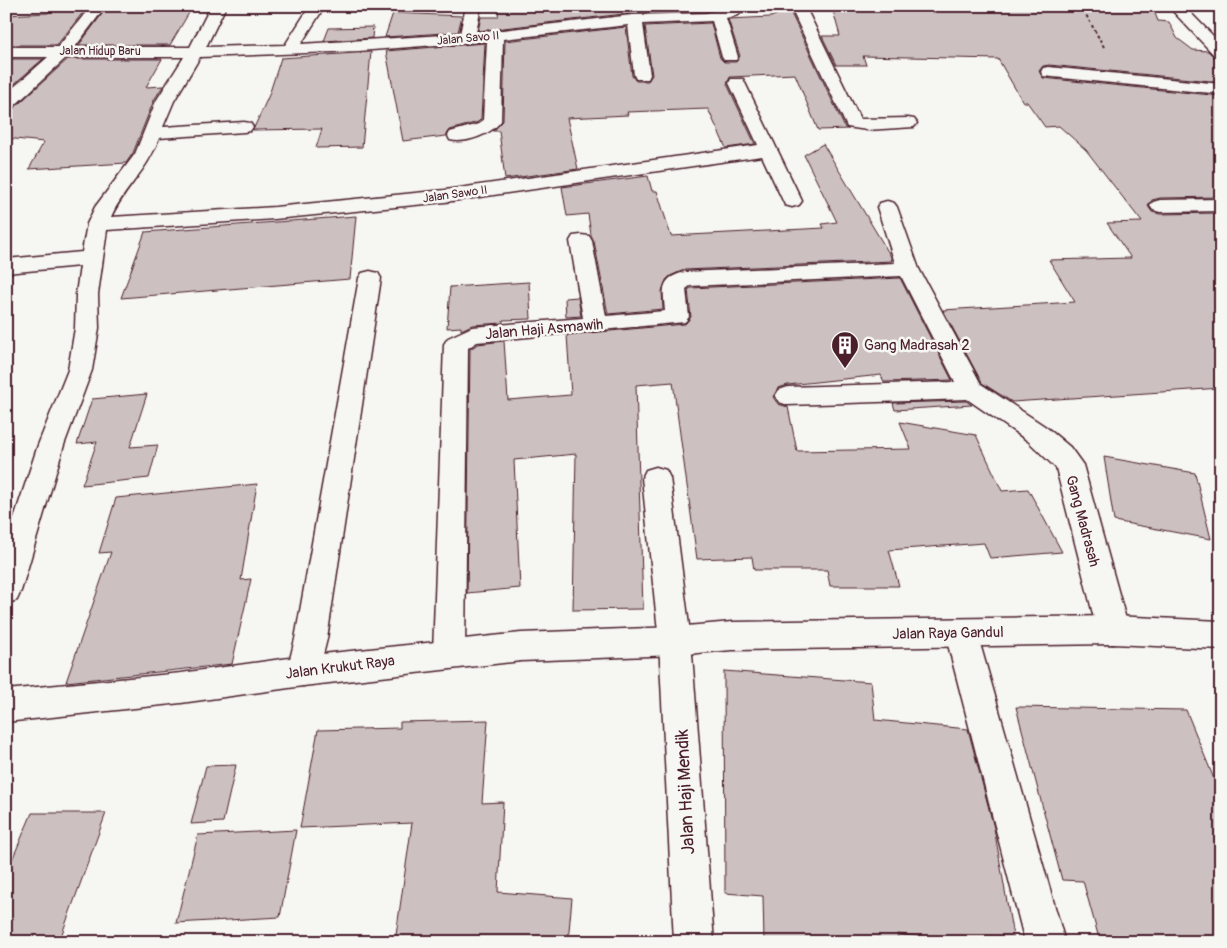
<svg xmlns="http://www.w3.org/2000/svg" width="1227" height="948" viewBox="0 0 1227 948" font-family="Pangolin,sans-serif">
<rect width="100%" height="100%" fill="#f6f6f2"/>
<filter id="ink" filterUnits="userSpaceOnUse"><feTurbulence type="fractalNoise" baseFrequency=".02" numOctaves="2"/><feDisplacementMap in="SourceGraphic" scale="10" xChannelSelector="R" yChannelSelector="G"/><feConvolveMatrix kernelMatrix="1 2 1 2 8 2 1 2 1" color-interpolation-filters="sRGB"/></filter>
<g filter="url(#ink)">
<g fill="#ccc1c0" stroke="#4a1f2b">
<path d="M55 6H88L57 45H6V15L48 13Z"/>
<path d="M108 6H193L170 45H79Z"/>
<path d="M499 6H678V12L632 13 478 31 481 17H498Z"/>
<path d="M918 6H1107L1154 11 1158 21 1169 22 1177 38 1193 50 1208 51 1214 57 1221 60V82L1049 65 1043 66 1039 71 1043 78 1221 96V197L1160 198 1152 200 1148 206 1152 212 1160 214 1221 213V388L1012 402 982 383 943 310 1075 302 1049 260 1131 258 1107 223 1142 222 1086 150 1059 126 1045 127 1027 102H1023L998 59 863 56 866 65H836L822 36H840L832 7Z"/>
<path d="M789 9 845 128 849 129 818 130 795 74 730 77 727 84 755 144 726 148 708 109 627 112 628 115 567 118 578 169 505 179 499 131H493L503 121 505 41 626 27 632 76 636 81H648L652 75 645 26 711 23 720 58 724 62H736L740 56 728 19 771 17Z"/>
<path d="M393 13 462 16 458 32 385 37Z"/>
<path d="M373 27 372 38 324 41 329 28Z"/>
<path d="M485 43 481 119 478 122 450 130 446 136 403 141 386 51Z"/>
<path d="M371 52 362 147 316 148 322 129 253 130 269 95 281 58Z"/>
<path d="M6 59H43L6 91Z"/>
<path d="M68 59H162L146 87 163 86 154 100 133 153 126 163 29 169 44 142 6 138V111L13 109Z"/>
<path d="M823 144 890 255 892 261 684 270 670 276 666 280 662 291 663 309 608 314 594 241 591 235 588 214 567 216 562 187 648 176 652 191H657L671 236 824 228 822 224 837 222 804 155Z"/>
<path d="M356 216 350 279 121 298 145 232Z"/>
<path d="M900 278 952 380 884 382 881 375 788 385 778 388 773 397 778 404 788 407 797 451 911 449 900 422 976 435 1002 491 1028 489 1062 552 990 558 984 543 889 550 899 586H830L827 570H754L752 557 697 559 673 382 636 385 643 609 573 610 576 454 514 460 520 588 467 593 470 349 478 344 504 341 508 400 571 395 567 335 685 324 691 317 688 290 691 288Z"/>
<path d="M529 282 531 319 503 320V323L472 325 461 330V327L447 328 450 287Z"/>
<path d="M578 297 581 316 566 317 565 298Z"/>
<path d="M147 394 130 447 158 445 149 478 82 485 97 442 77 444 92 399Z"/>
<path d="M966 401 972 405 895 410 893 403Z"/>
<path d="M1104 457 1195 473 1211 539 1114 521Z"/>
<path d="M257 484 241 580 251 579 232 664 66 682 111 552 99 553 116 498Z"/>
<path d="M724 671 871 682 875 720 968 729 994 828 1014 942H967L897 934 898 942H764L763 896 725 893Z"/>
<path d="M1016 707 1186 710 1221 796V938L1195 937 1197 942H1100L1083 881 1062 880Z"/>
<path d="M488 720 482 803 503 802 498 892 572 898 568 942H395L412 823 300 828 318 730 400 728V722Z"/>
<path d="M236 765 223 822 191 824 206 766Z"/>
<path d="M32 813H106L59 942H6V874Z"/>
<path d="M296 830 280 917 176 923 198 835Z"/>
</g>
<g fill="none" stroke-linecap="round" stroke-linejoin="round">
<g stroke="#4a1f2b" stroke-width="3">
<g id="minor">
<path d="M91 6H106L75 47H190L211 6H226L206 47 285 45 310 6H325L301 44 460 34 466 6H481L476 33 632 15 706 13 731 6H750L738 15 726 18 738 57 736 60H724L722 57 712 21 643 24 650 75 648 79H636L634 75 628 25 503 39 501 121C492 134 466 144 450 140L448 136 450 132 479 124 483 120 487 41 359 51 200 57 174 101 163 127 244 122 250 123 253 127 250 131 244 132 159 138C148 170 124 188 111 217L275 207 445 190 758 145 729 83 731 79H743L745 83 802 201 799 205 792 207 785 205 762 156 445 202 275 219 107 230 98 294 99 328 92 370 64 445 21 591 17 600 6 604V543L38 445 68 370 75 328 76 294 80 266 6 273V259L82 252 87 224 95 207 135 154 156 101 184 57H67L12 108 6 109V94L48 57H6V47H58Z"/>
<path d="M790 6H805L860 119 908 118 914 119 917 123 914 127 867 130 847 127Z"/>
<path d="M1168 6H1184L1221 44V58L1215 56Z"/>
<path d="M1049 67 1221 84V94L1043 76 1041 72 1043 68Z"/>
<path d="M1221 199V211L1160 212 1153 210 1150 206 1153 202 1160 200Z"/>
<path d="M887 201 894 203 897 207 919 269 981 384 1046 427 1070 447 1083 465 1129 630 1124 640 1113 644 1102 640 1097 630 1056 468 1028 441 967 399 788 405 779 402 775 396 779 390 788 387 955 382 901 276 690 286 686 289 689 317 685 322 477 342 468 348 465 654 460 664 449 669 438 664 433 654 444 344 448 338 472 327 583 318 570 241 573 236 581 235 589 236 592 241 606 316 665 311C663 289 660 278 685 272L895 263 877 207 880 203Z"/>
<path d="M370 271 378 273 381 278 327 639 319 671 315 682 303 686 291 682 287 671 295 639 359 278 362 273Z"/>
<path d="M656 467 666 470 670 478 691 641 714 942H674L659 641 642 478 646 470Z"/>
<path d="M961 619 972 623 977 633 1065 942H1025L945 633 950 623Z"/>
</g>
</g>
<g stroke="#4a1f2b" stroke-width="3">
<path id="tertiary" d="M1113 616 1221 621V649L1113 644 732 650 675 655 521 661 303 686 181 703 6 722V690L181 673 303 656 521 633 675 627 732 622Z"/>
</g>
<path stroke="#4a1f2b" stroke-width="2" stroke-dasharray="3 2.5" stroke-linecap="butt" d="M1081 6 1104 47"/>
<use href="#minor" fill="#f6f6f2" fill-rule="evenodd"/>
<use href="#tertiary" fill="#f6f6f2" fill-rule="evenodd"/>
</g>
</g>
<defs>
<g id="building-pin" transform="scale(1.4375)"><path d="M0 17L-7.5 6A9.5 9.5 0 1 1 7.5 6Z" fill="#4a1f2b" stroke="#f6f6f2"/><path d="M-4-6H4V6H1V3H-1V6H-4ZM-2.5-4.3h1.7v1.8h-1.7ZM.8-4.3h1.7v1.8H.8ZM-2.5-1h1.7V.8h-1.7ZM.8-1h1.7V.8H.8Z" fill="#fff"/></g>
</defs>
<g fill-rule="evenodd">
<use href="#building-pin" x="845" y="345"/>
</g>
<g text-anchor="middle" stroke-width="5" stroke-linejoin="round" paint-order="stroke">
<g font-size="12" fill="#4a1f2b" stroke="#f6f6f2">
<text transform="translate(468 38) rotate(-5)" y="4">Jalan Savo II</text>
<text x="100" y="55">Jalan Hidup Baru</text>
<text transform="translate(455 194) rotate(-8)" y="4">Jalan Sawo II</text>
</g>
<g font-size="15" fill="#4a1f2b" stroke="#f6f6f2">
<text transform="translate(544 329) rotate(-5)" y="5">Jalan Haji Asmawih</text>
<text transform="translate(1083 521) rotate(75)" y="5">Gang Madrasah</text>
<text transform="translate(948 633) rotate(-1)" y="5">Jalan Raya Gandul</text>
<text transform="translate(340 667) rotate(-7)" y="5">Jalan Krukut Raya</text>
</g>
<g font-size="15" fill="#4a1f2b" stroke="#f6f6f2" text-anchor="start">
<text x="864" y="350">Gang Madrasah 2</text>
</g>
<g font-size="18" fill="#4a1f2b" stroke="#f6f6f2">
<text transform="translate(685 792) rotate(-93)" y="6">Jalan Haji Mendik</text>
</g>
</g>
<rect width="1227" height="948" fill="none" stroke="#f6f6f2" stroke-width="25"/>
<rect x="12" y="12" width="1202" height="923" fill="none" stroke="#4a1f2b" stroke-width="2" filter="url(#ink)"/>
</svg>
